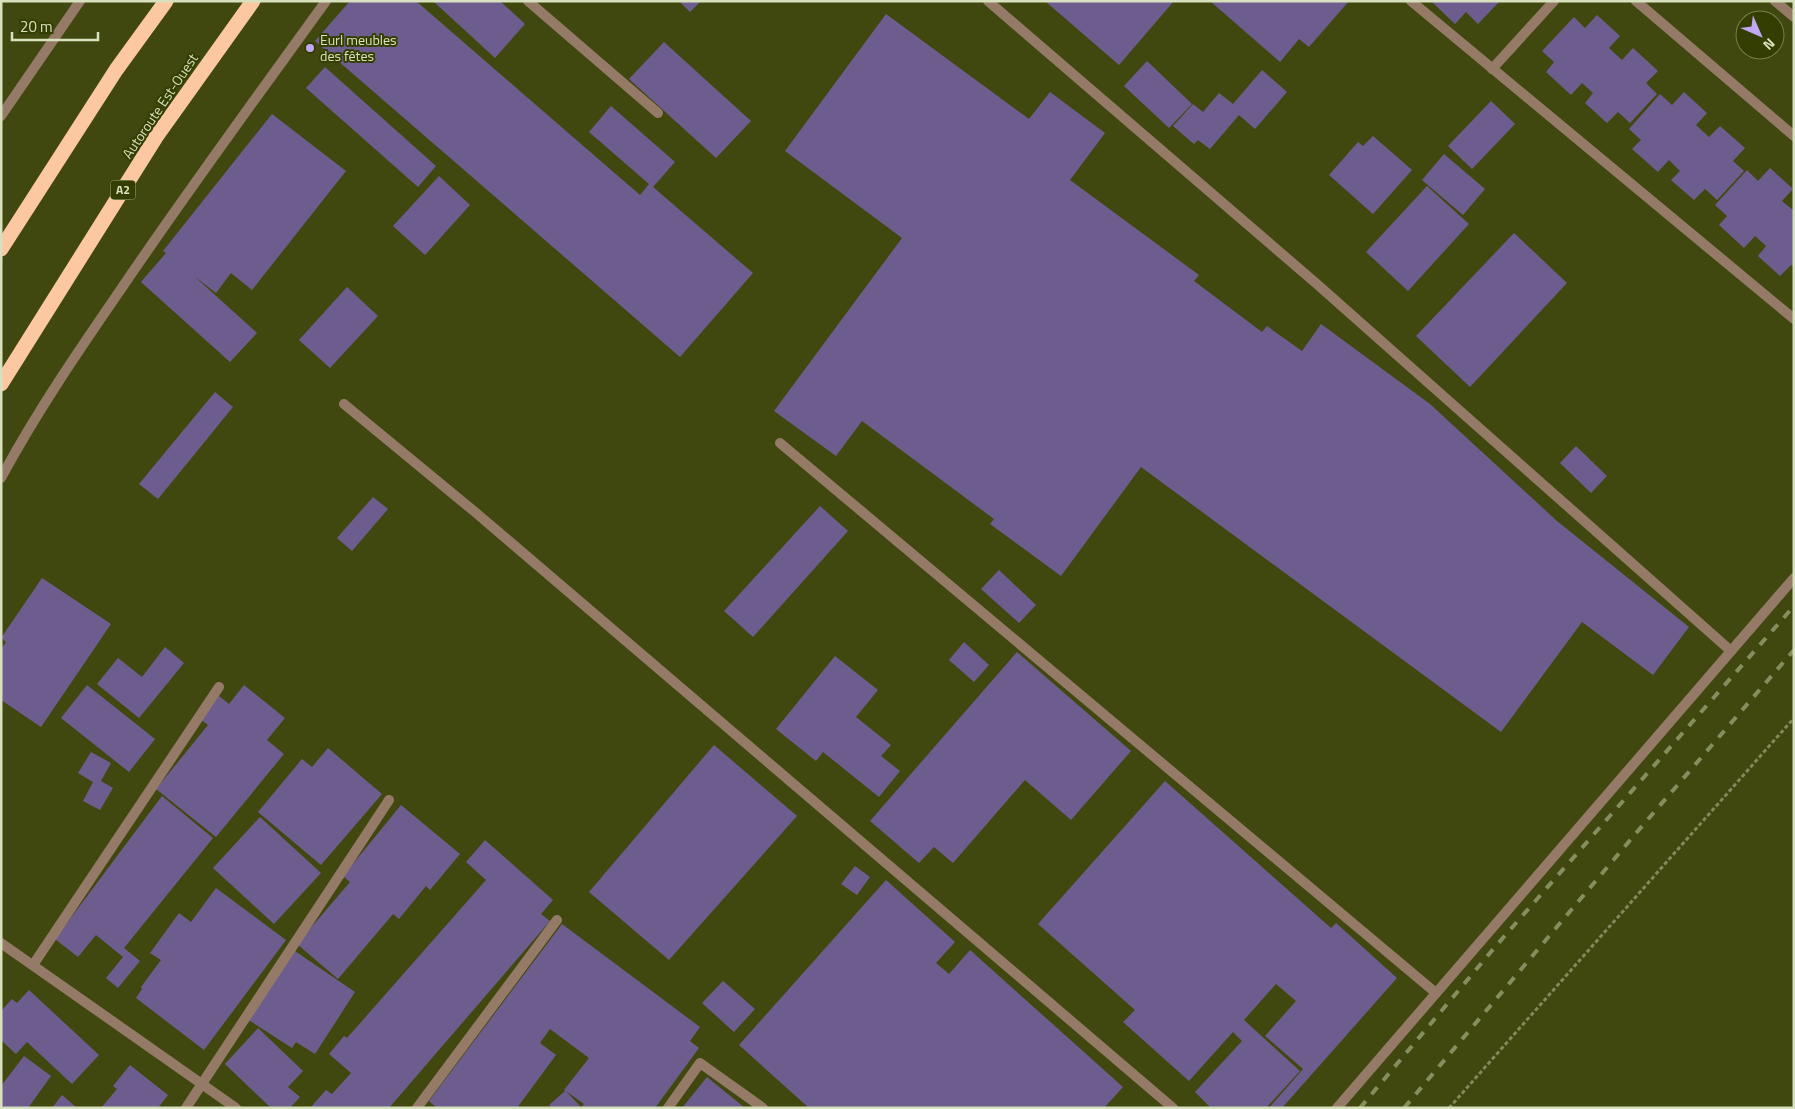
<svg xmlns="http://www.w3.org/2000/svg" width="1795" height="1109" viewBox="0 0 1795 1109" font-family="'Titillium Web',sans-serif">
<rect width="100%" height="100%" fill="#404810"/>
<g fill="#6d5d8f">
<path d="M350 1H416L640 195 649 184 589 132 611 106 675 162 653 187 753 273 680 357 315 41Z"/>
<path d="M433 1H500L525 24 495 58Z"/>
<path d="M679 1H701L690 12Z"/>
<path d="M1045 1H1174L1119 65Z"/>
<path d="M1210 1H1349L1309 47 1299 39 1280 62Z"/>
<path d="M1431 1H1500L1478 24 1466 12 1455 24Z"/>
<path d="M886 14 1029 119 1050 92 1105 133 1070 180 1199 275 1194 281 1262 332 1267 326 1302 351 1321 324 1430 404 1557 521 1689 627 1653 675 1582 622 1501 732 1141 467 1061 576 990 524 994 519 862 421 836 456 774 411 902 238 785 151Z"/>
<path d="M1597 15 1620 36 1609 48 1622 60 1633 48 1658 71 1646 83 1657 94 1630 123 1618 112 1607 123 1585 103 1593 93 1582 83 1571 95 1546 72 1554 62 1542 51 1574 17 1585 28Z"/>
<path d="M664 42 751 121 716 158 629 79Z"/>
<path d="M1147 61 1192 104 1169 128 1124 86Z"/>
<path d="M325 67 436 166 418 187 306 88Z"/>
<path d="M1262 70 1287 92 1255 129 1239 115 1210 149 1198 140 1194 144 1173 126 1193 104 1203 112 1219 93 1233 104Z"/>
<path d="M1684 92 1707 113 1696 125 1709 137 1720 126 1745 148 1733 161 1744 171 1717 200 1705 189 1694 200 1671 180 1680 171 1669 160 1658 172 1632 149 1641 140 1629 129 1660 94 1672 105Z"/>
<path d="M1491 101 1515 124 1472 169 1448 146Z"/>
<path d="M272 114 346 171 252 290 231 273 216 293 194 276 257 333 230 362 141 282 166 253 163 251Z"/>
<path d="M1373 136 1412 170 1373 214 1329 175 1358 142 1363 146Z"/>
<path d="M1444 154 1485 189 1463 215 1422 180Z"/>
<path d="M1770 168 1793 189 1782 201 1794 211V267L1791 265 1780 276 1758 256 1766 246 1755 236 1744 248 1719 225 1727 216 1715 205 1747 170 1758 181Z"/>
<path d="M439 176 470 205 425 255 393 226Z"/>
<path d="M1427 186 1469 224 1408 291 1366 252Z"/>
<path d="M1514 233 1567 283 1470 387 1416 336Z"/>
<path d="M347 287 378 316 330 368 299 340Z"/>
<path d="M215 392 233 407 158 499 139 484Z"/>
<path d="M1576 446 1607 476 1591 493 1560 463Z"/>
<path d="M373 497 388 509 352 551 337 538Z"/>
<path d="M820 506 848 531 753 637 724 611Z"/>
<path d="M999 570 1036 605 1019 623 981 589Z"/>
<path d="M42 578 111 624 41 727 1 700V649L6 642 1 638Z"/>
<path d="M964 642 989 665 974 682 949 660Z"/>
<path d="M165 647 184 663 139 718 97 684 118 658 142 677Z"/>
<path d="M1017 652 1131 751 1071 820 1025 780 953 863 934 847 919 863 870 821Z"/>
<path d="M835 656 878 690 856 717 891 745 881 756 900 771 879 797 823 752 816 761 776 729Z"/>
<path d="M87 685 155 739 129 772 61 718Z"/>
<path d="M244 685 285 718 267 740 284 754 216 837 156 789 208 725 200 719 219 696 229 704Z"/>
<path d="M714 745 797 816 669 960 589 892Z"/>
<path d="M328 748 382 794 321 865 258 812 302 759 312 767Z"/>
<path d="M91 752 111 763 101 781 113 788 100 810 83 801 93 782 78 773Z"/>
<path d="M1165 781 1331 928 1336 923 1397 978 1282 1108H1269L1303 1069 1265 1036 1296 1001 1276 984 1244 1020 1300 1071 1266 1108H1211L1195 1092 1242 1041 1233 1032 1189 1081 1123 1022 1135 1010 1038 924Z"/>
<path d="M162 796 213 838 124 948 140 961 118 988 106 978 123 957 96 935 78 957 55 939Z"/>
<path d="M401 805 460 854 430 890 426 886 399 919 393 914 338 979 297 944 350 882 343 876Z"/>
<path d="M260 817 321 873 274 924 213 868Z"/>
<path d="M485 840 553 900 541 914 550 921 389 1108H310L326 1090 332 1094 351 1073 329 1054 344 1036 347 1038 486 880 466 862Z"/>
<path d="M855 866 870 877 857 895 841 884Z"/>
<path d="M886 880 955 942 936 963 949 974 970 950 1123 1087 1104 1108H809L739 1045Z"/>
<path d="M216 888 286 940 204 1050 136 998 142 989 141 987 161 960 150 953 179 913 191 922Z"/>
<path d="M562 924 700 1027 690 1041 699 1048 655 1108H581L584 1104 566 1091 580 1106 578 1108H552L549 1105 565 1091 564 1090 589 1058 550 1029 540 1043 556 1055 517 1108H437L429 1101Z"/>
<path d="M292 949 355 992 315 1054 296 1042 292 1048 247 1019Z"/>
<path d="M723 981 755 1009 734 1032 702 1003Z"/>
<path d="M29 990 99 1055 72 1084 27 1042 16 1054 1 1040V1011L12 999 17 1003Z"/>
<path d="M258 1028 303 1071 288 1087 300 1097 290 1108H271L225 1064Z"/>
<path d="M24 1056 51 1076 28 1108H1V1086Z"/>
<path d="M130 1065 168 1095 158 1108H101L117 1089 113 1086Z"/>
<path d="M707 1077 745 1108H682Z"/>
<path d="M62 1095 77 1108H52Z"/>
</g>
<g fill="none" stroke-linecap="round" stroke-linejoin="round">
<path stroke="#818a5b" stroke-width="3" stroke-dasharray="4 2.5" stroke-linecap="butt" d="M1449 1108 1794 718"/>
<g stroke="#957b67" stroke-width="10">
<path d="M528 1 658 113"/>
<path d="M1636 1 1794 136"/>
<path d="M1775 1 1794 17"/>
<path d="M1 116 80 1"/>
<path d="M344 404 475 512 1173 1108"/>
<path d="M780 443 1436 993"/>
</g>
<g stroke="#957b67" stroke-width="10">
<path d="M988 1 1318 285 1731 651"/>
<path d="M1411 1 1794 319"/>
<path d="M1492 69 1554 1"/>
<path d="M1 478C36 413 77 353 119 292 186 193 256 98 326 1"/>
<path d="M1 943 236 1108"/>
<path d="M33 965 219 687"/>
<path d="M186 1108 389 800"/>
<path d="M417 1108 557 920"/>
<path d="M668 1108 700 1063 763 1108"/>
</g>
<path stroke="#957b67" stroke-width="10" d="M1337 1108 1794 578"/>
<g stroke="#fcc8a1" stroke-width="15">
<path d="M1 249 116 70 166 1"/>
<path d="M1 384 156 137 253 1"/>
</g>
<g stroke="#858e5f" stroke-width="4" stroke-dasharray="9 9" stroke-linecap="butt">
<path d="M1360 1108 1495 947 1794 606"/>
<path d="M1404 1108 1637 832 1794 650"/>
</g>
</g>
<circle fill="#c0a8f4" stroke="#353e02" stroke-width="2" cx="310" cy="48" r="5"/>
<g text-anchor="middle" stroke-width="4" stroke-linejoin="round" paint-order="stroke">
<rect fill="#353e02" stroke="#a7b085" stroke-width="1" x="110.5" y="180.5" width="25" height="19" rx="4"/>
<g font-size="12" font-weight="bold" fill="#d8e1bd">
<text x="123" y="194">A2</text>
</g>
<g font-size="14" fill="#d8e1bd" stroke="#353e02" text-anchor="start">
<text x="320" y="45">Eurl meubles<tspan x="320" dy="16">des fêtes</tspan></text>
</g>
<g font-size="14" fill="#d8e1bd" stroke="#353e02">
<text transform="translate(160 106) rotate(-56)" y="5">Autoroute Est-Ouest</text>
</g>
</g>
<rect width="1795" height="1109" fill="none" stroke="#d8e1bd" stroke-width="5"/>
<g transform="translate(1760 35) rotate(135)"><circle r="24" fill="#353e02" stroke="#767f4d"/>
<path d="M0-4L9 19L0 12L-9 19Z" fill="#c0a8f4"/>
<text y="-8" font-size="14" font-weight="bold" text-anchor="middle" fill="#d8e1bd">N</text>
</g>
<path d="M12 32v8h86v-8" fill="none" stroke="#d8e1bd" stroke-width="2.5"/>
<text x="20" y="32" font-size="15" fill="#d8e1bd" stroke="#353e02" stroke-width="4" paint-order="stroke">20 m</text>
</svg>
